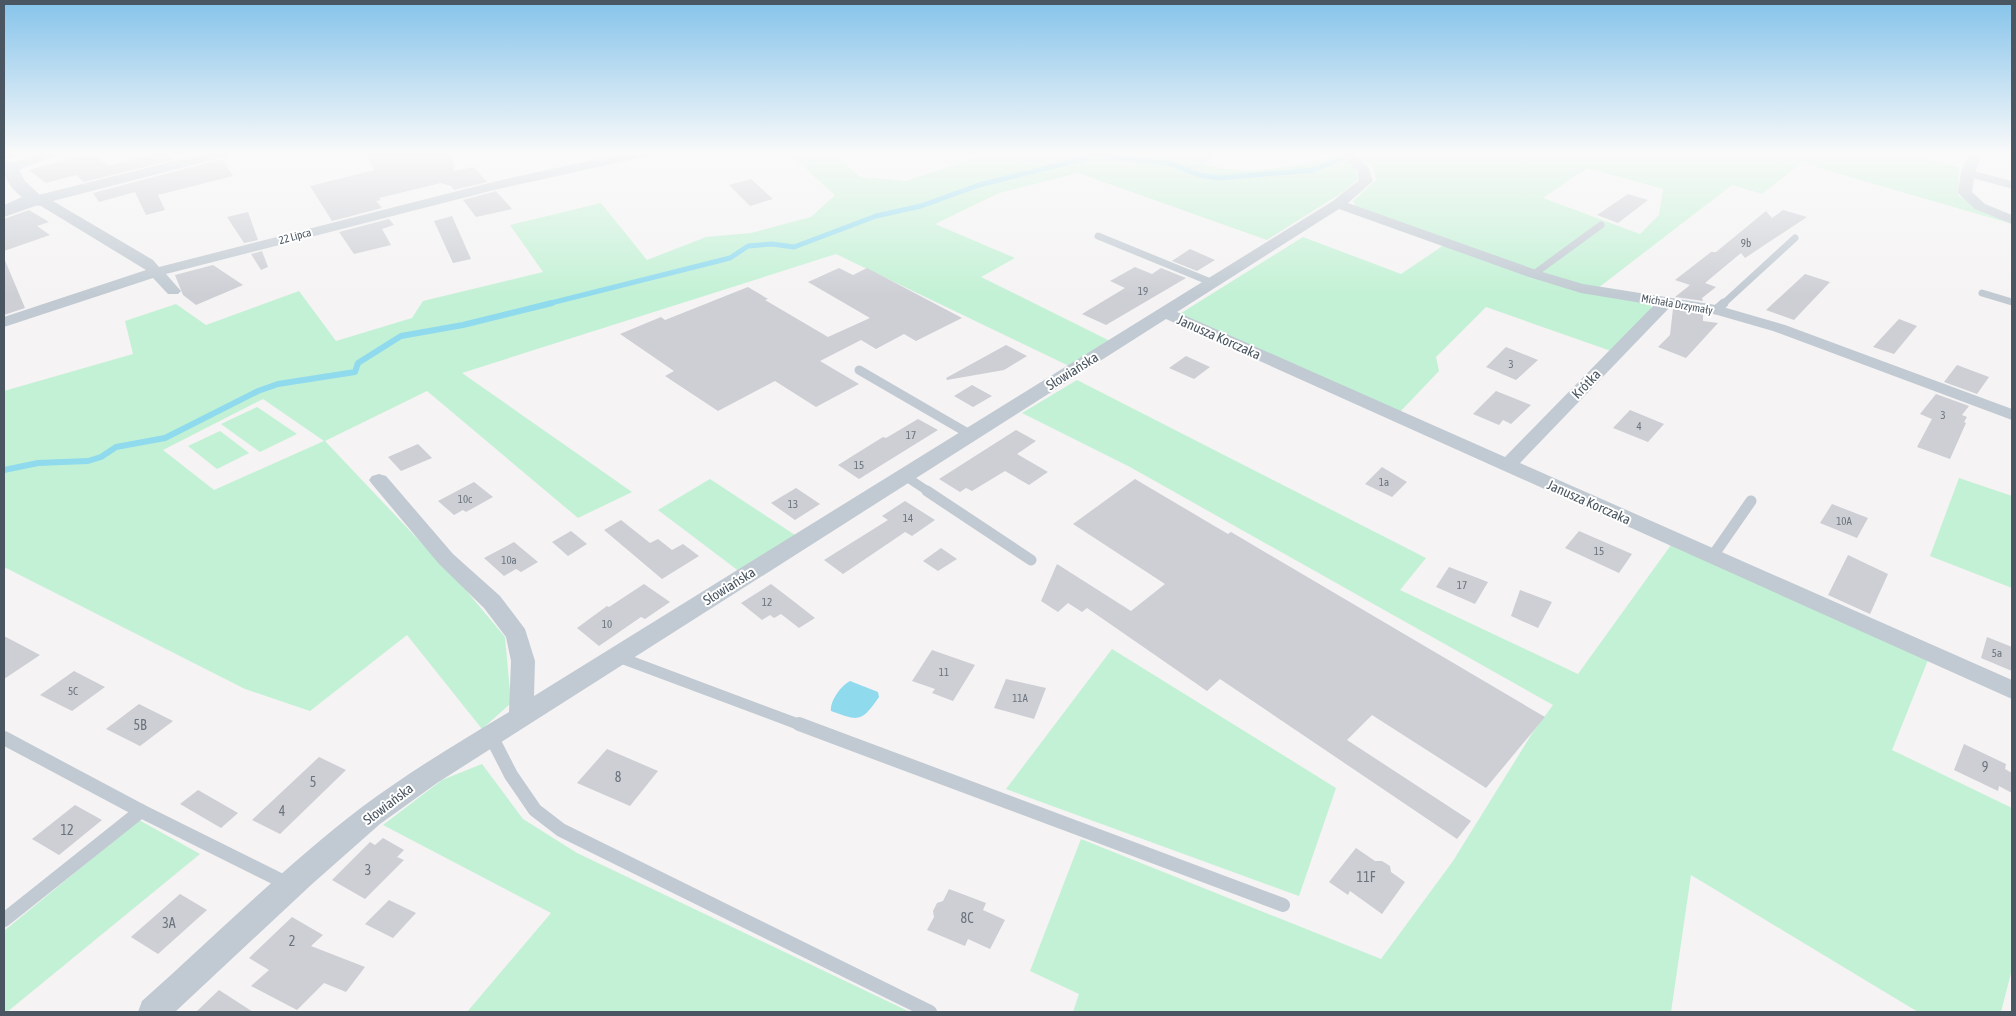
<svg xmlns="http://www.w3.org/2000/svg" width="2016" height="1016" viewBox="0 0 2016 1016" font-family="'Asap Condensed',sans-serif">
<rect width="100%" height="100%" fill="#f5f3f3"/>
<g fill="#c3f1d5" fill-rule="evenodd">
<path d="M804 152H831L860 177 905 181 981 156 977 152H1228L1203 163C1246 180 1297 164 1341 156L1355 166 1358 179 1343 192 1267 240 1078 173 999 193 935 224 1015 258 981 277 1112 342 1069 366 836 254 462 373 632 492 578 518 427 391 325 441 464 588 505 637 511 703 482 729 407 635 310 711 245 689 4 567V391L133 354 125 321 176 304 206 325 299 291 336 341 412 318 423 301 543 272 510 225 601 203 647 260 706 237 751 233 811 217 835 195 791 156ZM263 399 324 441 214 490 163 450Z"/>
<path d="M1351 152H1917L1916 156 1959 167 1958 195 1982 210 2012 221V224L1802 163 1762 194 1732 185 1598 288 1562 280 1357 208 1353 201 1376 180 1373 168ZM1587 168 1663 189 1659 215 1640 234 1543 198Z"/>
<path d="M1303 237 1401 274 1444 245 1651 304V309L1611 351 1486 307 1436 357 1439 371 1399 413 1178 315Z"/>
<path d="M1077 380 1426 558 1400 590 1578 674 1671 545 1928 660 1892 750 2012 808V969L2001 1012H1918L1691 875 1671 1012H1073L1079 994 1030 971 1081 839 1381 959 1453 861 1533 732 1553 705 1130 467 1022 413Z"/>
<path d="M257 407 297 434 260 452 221 424Z"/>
<path d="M220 431 249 453 217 469 188 446Z"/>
<path d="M1959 478 2012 496V588L1930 556Z"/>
<path d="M710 479 795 535 740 572 658 510Z"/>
<path d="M1112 649 1336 788 1299 896 1006 789Z"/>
<path d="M482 764 523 819 577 853 910 1012H467L551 913 383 825 442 780Z"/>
<path d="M139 820 200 854 7 1012H4V931Z"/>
</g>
<path fill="#90daee" d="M850 681 878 692 879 697C861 723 859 721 831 711 830 700 842 685 850 681Z"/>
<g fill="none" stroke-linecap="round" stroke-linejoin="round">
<g stroke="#90daee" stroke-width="5">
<path d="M1364 153 1373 152"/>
<path d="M547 304 730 258 748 246 772 244 794 247 876 216 921 206 979 185 1098 155 1172 164 1199 175 1219 178 1313 170 1340 159"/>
</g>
<path stroke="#90daee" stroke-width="6" d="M4 470 38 463 88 461 101 457 116 447 165 438 258 391 278 384 355 372 358 363 401 336 463 325 552 303"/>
</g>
<g fill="#cdcfd5">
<path d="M158 152H164L173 160 84 182 76 175 46 183 29 170 90 153 109 166Z"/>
<path d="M366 152H452L454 171 474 167 487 182 454 190 451 186 441 183 379 198 381 200 376 201 382 208 332 221 310 186 374 170Z"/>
<path d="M222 159 233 176 158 195 165 210 146 215 135 192 99 202 93 193Z"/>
<path d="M751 179 773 199 750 206 729 185Z"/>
<path d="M496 191 512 209 476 217 463 200Z"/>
<path d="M1628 194 1648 200 1618 223 1597 215Z"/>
<path d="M29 210 49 222 37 226 50 235 4 251V219Z"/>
<path d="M1783 210 1807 217 1745 258 1741 253 1705 283 1716 287 1702 298 1703 301 1675 297 1690 285 1675 280 1711 252H1716L1766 211 1772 218Z"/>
<path d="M248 212 258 240 244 243 227 217Z"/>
<path d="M452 216 471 259 453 263 434 221Z"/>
<path d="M389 219 394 225 382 229 391 245 354 254 339 232Z"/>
<path d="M1190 249 1215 260 1197 271 1172 261Z"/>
<path d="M262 251 268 267 261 270 251 254Z"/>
<path d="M4 258 25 308 4 315Z"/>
<path d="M213 265 243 285 196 305 183 295 175 275Z"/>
<path d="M1135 267 1152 274 1161 268 1186 278 1106 325 1082 314 1125 288 1110 281Z"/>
<path d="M839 268 853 275 867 268 962 318 916 341 904 334 876 349 861 340 820 361 859 384 816 407 775 381 718 411 665 376 674 371 620 334 661 317 665 320 748 287 768 299 765 300 828 337 870 318 808 282Z"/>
<path d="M1805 274 1830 282 1794 320 1766 310Z"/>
<path d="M1673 309 1703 314V321L1718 323 1686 358 1658 347 1670 335Z"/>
<path d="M1899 319 1917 326 1894 354 1873 347Z"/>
<path d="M1006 345 1027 356 1004 370 947 380 946 378Z"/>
<path d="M1506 347 1538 360 1516 380 1486 367Z"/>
<path d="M1186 356 1210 367 1194 379 1169 368Z"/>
<path d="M1957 365 1989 377 1977 394 1944 382Z"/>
<path d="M972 385 992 396 973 407 954 396Z"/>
<path d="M1496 391 1531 405 1511 424 1503 420 1499 425 1473 414Z"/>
<path d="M1936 394 1969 406 1962 415 1967 417 1964 422 1966 423 1950 459 1917 447 1932 419 1920 414Z"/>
<path d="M1630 410 1664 424 1648 442 1613 428Z"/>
<path d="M918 419 938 430 859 479 838 465 883 437 886 438Z"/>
<path d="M1016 430 1036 441 1017 454 1048 472 1029 485 1005 471 972 491 966 488 960 492 939 479Z"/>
<path d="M418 444 432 458 401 471 388 457Z"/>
<path d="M1382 467 1407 482 1392 497 1365 484Z"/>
<path d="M1135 479 1228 534 1231 532 1545 717 1486 788 1372 715 1347 740 1471 821 1457 839 1220 679 1207 691 1087 608 1082 612 1068 603 1058 612 1041 601 1057 564 1131 611 1165 584 1073 524Z"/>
<path d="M474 482 493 497 466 512 463 510 454 515 438 501Z"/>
<path d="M796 488 820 504 795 520 771 503Z"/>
<path d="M905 501 935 520 912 536 905 532 843 574 824 560 888 520 882 516Z"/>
<path d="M1832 504 1868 518 1857 538 1820 523Z"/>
<path d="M621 520 650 543 658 539 672 550 683 544 699 556 662 579 604 530Z"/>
<path d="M571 531 587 544 568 556 552 542Z"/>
<path d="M1579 531 1632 554 1619 573 1565 548Z"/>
<path d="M514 542 538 562 521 572 516 569 504 576 484 558Z"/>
<path d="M941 548 957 559 938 571 923 561Z"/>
<path d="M1848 555 1888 574 1870 614 1828 595Z"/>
<path d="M1449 567 1488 582 1475 604 1436 587Z"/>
<path d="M644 584 670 602 645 619 641 617 599 646 577 628 607 606 609 607Z"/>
<path d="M771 584 792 600 815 618 799 628 781 614 774 618 770 615 762 620 741 603Z"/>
<path d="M1520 590 1552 602 1538 628 1511 616Z"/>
<path d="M4 636 40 655 4 679Z"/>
<path d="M1987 637 2012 647V671L1981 658Z"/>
<path d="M932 650 975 665 953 701 932 693 935 689 912 681Z"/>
<path d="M74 671 105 687 72 711 40 695Z"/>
<path d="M1006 679 1046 688 1034 719 994 708Z"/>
<path d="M139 704 173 721 140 746 106 729Z"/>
<path d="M1964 744 2006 764 2005 769 2012 773V793L1999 786 1998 791 1954 770Z"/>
<path d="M607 749 658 771 630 806 577 783Z"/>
<path d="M319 757 346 770 280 834 252 820Z"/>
<path d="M198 790 238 813 221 828 180 804Z"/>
<path d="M75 805 102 820 59 855 32 839Z"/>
<path d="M383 838 404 850 397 857 404 860 365 899 332 880 370 842 375 845Z"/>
<path d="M1356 848 1375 861H1382L1390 866 1391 872 1405 882 1382 914 1350 891 1348 895 1329 882Z"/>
<path d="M949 889 986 903 983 910 1005 920 990 949 968 939 965 946 927 930 934 917 933 911 937 903 943 901Z"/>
<path d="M180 894 207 910 158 954 131 937Z"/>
<path d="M389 900 416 913 393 938 365 924Z"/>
<path d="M292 917 323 935 311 946 365 967 346 992 324 983 297 1010 251 986 269 970 249 958Z"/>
<path d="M219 990 253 1012H196Z"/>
</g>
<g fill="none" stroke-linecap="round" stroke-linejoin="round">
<g stroke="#c1cad2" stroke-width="7">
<path d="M1968 173 2012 185"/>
<path d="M1098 236 1213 283"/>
<path d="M1534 274 1601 225"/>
<path d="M1982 293 2012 302"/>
<path d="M1723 304 1795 238"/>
</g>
<g stroke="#c1cad2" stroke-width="9">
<path d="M1716 310 1724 303"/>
<path d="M859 370 971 435"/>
<path d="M905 476 929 492"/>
</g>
<g stroke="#c1cad2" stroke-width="11">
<path d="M927 491 1031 560"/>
<path d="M1712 557 1751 501"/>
<path d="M616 656 803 726"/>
</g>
<g stroke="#c1cad2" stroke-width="14">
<path d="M799 724 1283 905"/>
<path d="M491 736 511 775 535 810 561 830 930 1012"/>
<path d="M4 738 141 811 4 920"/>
<path d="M141 811 288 884"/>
</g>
<g fill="#c1cad2" fill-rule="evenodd">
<path d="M46 152H66L15 171 10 172 4 168 5 165Z"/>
<path d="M211 152H233L231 155 53 201 153 260 159 267 497 181 630 152H655L649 156 498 189 166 274 181 291 178 294H168L153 278 4 327V317L146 270 41 206 26 204 24 201 26 198Z"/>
<path d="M1337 152H1351L1368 166 1373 181 1348 203 1539 271 1583 284 1716 305 1785 325 2012 409V420L1773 331 1714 314 1670 307 1520 463 2012 680V699L1166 319 437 783 380 824 311 885 175 1012H138L142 1001C215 936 285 866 362 807 409 772 459 742 509 712L511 661 506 637 484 608 439 564 372 484 369 480 372 476 379 474 386 476 453 554 500 596 525 629 535 661 534 696 1333 201 1359 180 1357 170ZM1339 209 1529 277 1581 293 1654 305 1505 457 1177 312Z"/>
<path d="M1970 152H1983L1975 172 1972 192 1985 204 2012 215V224L1975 209 1958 193 1961 172Z"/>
</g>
<path fill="#c1cbd6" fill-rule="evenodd" d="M4 159 16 164 25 181 41 196 38 205 4 217V205L22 197C8 186 3 177 4 159Z"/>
<path stroke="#b5b8bd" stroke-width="2.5" d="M4 158 23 152"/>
</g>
<linearGradient id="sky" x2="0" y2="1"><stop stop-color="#85c3ea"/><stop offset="0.52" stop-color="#fafafa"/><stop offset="1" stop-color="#fafafa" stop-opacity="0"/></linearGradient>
<rect width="2016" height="295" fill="url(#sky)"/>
<g text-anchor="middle" stroke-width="4" stroke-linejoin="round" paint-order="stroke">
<g font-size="11" fill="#4a5661" stroke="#fff">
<text transform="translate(295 236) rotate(-15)" y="4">22 Lipca</text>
<text transform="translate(1677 304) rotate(10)" y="4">Michała Drzymały</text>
</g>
<g font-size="11" fill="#6b747e">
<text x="1746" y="247">9b</text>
<text x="1143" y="295">19</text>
<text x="1511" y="368">3</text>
<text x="1943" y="419">3</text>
<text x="1639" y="430">4</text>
<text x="911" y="439">17</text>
<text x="859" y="469">15</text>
<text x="1384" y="486">1a</text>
<text x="465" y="503">10c</text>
<text x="793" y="508">13</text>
<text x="908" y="522">14</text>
<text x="1844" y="525">10A</text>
<text x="1599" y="555">15</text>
<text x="509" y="564">10a</text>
<text x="1462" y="589">17</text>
<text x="767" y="606">12</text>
<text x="607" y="628">10</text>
<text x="1997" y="657">5a</text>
<text x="944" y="676">11</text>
<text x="73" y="695">5C</text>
<text x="1020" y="702">11A</text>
</g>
<g font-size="14" fill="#4a5661" stroke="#fff">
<text transform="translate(1219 337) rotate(24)" y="5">Janusza Korczaka</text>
<text transform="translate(1072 371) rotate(-32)" y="5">Słowiańska</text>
<text transform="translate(1586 384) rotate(-46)" y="5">Krótka</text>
<text transform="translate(1589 502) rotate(24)" y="5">Janusza Korczaka</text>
<text transform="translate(729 586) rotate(-32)" y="5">Słowiańska</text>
<text transform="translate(388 804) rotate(-37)" y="5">Słowiańska</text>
</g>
<g font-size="14" fill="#6b747e">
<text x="140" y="730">5B</text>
<text x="1985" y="772">9</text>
<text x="618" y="782">8</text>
<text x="313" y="787">5</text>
<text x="282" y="816">4</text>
<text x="67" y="835">12</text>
<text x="368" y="875">3</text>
<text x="1366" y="882">11F</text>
<text x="967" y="923">8C</text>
<text x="169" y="928">3A</text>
<text x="292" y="946">2</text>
</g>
</g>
<rect width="2016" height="1016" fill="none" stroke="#4a5661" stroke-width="10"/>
</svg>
